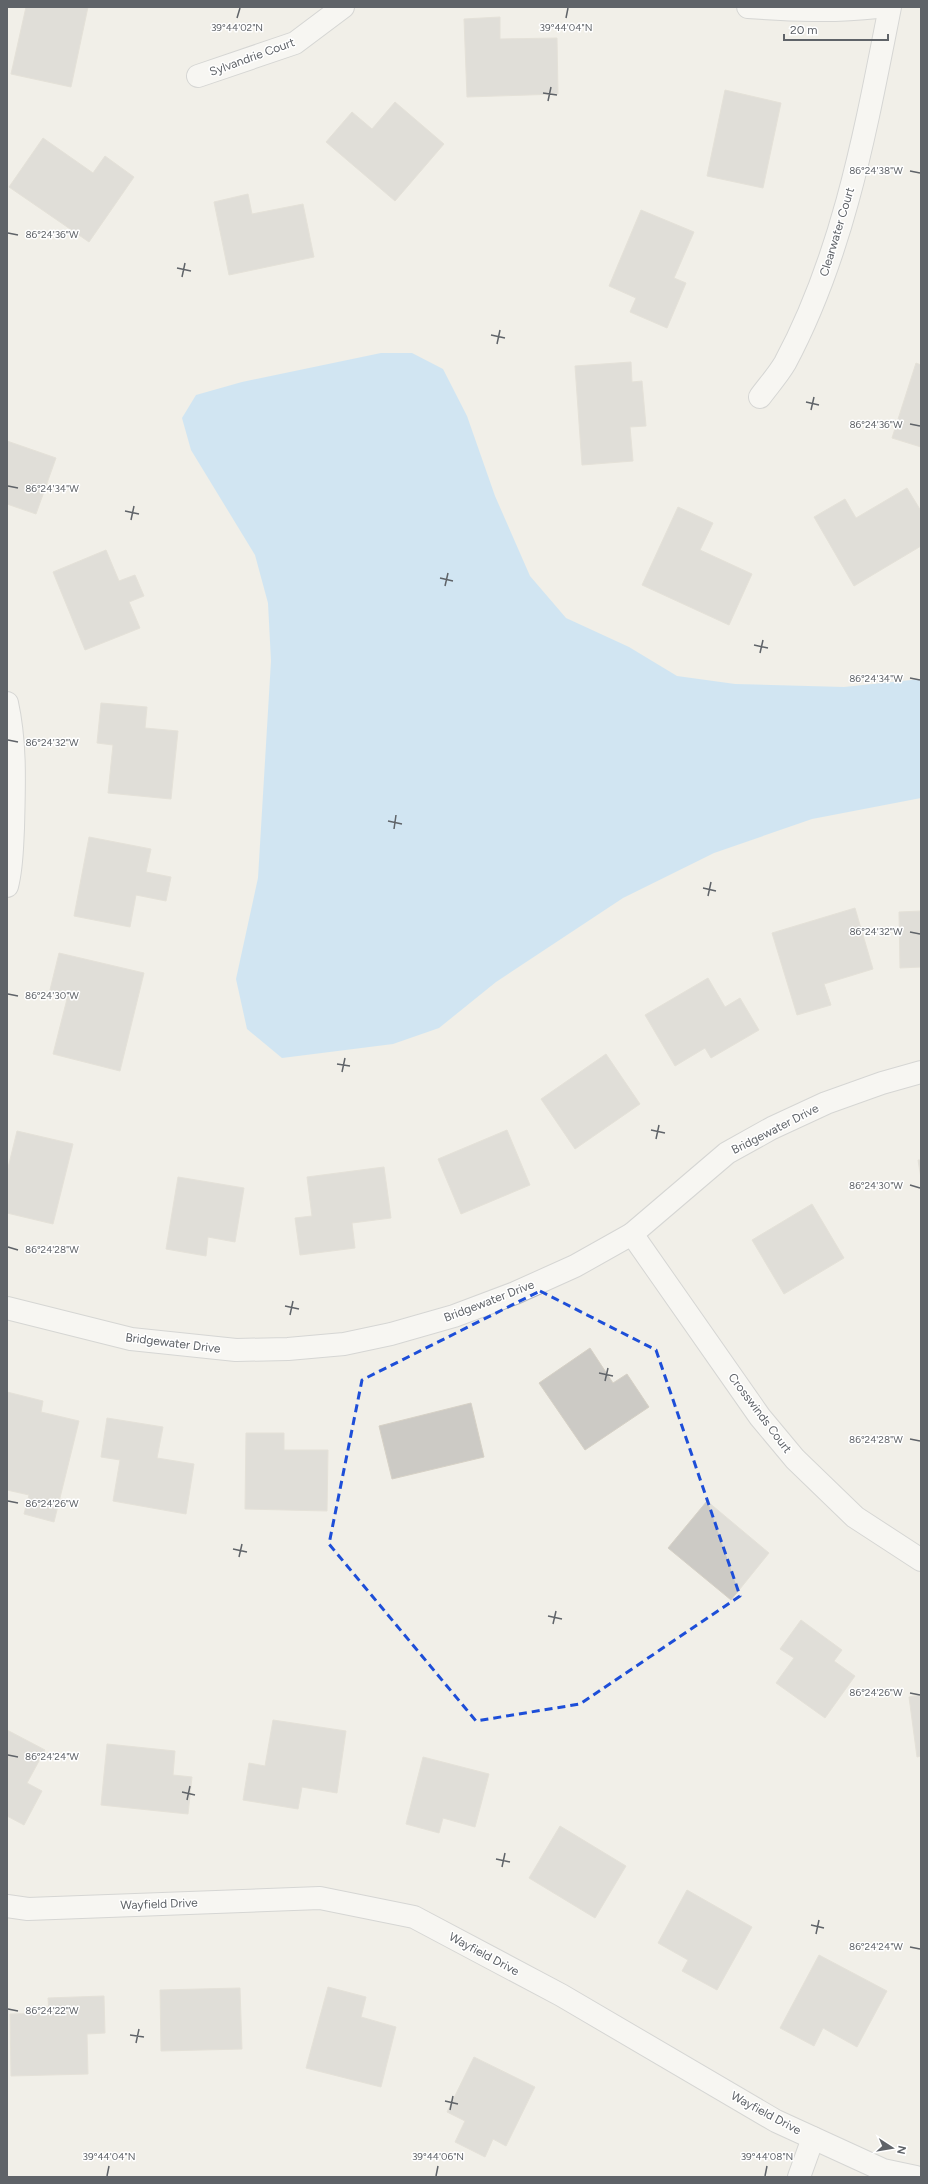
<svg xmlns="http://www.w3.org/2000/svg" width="928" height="2184" viewBox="0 0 928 2184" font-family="Figtree,sans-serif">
<rect width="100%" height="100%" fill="#f1efe8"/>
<path fill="#aadaff" d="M381 353H412L443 369 467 416 495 496 530 576 566 618 629 647 677 676 735 684 844 687 921 679V798L812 819 714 853 623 898 496 982 439 1028 393 1044 282 1058 247 1029 236 979 258 878 271 661 268 603 255 555 191 450 182 418 196 395 242 382Z"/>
<g fill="#cccac5" stroke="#d6d1c6">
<path d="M26 7H88L71 87 11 74Z"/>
<path d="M500 17V39L557 38 558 94 467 97 464 19Z"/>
<path d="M725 90 781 103 763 188 707 176Z"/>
<path d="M395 102 444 144 395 201 326 142 352 112 372 129Z"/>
<path d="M43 138 93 173 105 156 134 177 89 242 9 187Z"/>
<path d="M248 194 252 214 303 204 314 257 229 275 214 202Z"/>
<path d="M641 210 694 232 674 278 686 283 667 328 630 312 636 298 609 286Z"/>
<path d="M631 362 632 382 642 381 646 426 630 427 633 461 582 465 575 366Z"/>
<path d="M916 363 921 365V447L892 438Z"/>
<path d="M7 441 56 458 36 514 7 504Z"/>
<path d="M907 488 921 511V546L854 586 814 517 845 499 856 518Z"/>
<path d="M678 507 713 523 700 550 752 574 729 625 642 585Z"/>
<path d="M106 550 119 581 135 575 144 596 129 602 140 628 85 650 53 572Z"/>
<path d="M101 703 147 707 145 728 178 731 171 799 108 793 113 745 97 743Z"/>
<path d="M89 837 151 849 146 872 171 877 166 901 136 895 130 927 74 916Z"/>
<path d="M855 908 873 969 824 984 831 1005 797 1015 772 933Z"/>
<path d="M921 911V967L900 968 899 912Z"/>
<path d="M59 953 144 973 120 1071 53 1054 67 999 49 994Z"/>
<path d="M708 978 725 1007 740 998 759 1030 711 1058 705 1048 675 1066 645 1015Z"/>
<path d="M606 1054 640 1104 575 1149 541 1099Z"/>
<path d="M507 1130 530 1185 461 1214 438 1159Z"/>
<path d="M17 1131 73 1144 53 1224 7 1213V1172Z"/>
<path d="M918 1160H921V1178Z"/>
<path d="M384 1167 391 1218 352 1223 355 1248 300 1255 295 1218 312 1216 307 1177Z"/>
<path d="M178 1177 244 1188 235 1242 208 1237 206 1256 166 1249Z"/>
<path d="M812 1204 844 1258 784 1294 752 1240Z"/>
<path d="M590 1348 613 1383 627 1374 649 1407 585 1450 539 1383Z"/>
<path d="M7 1392 43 1401 41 1412 79 1421 54 1522 24 1514 29 1495 7 1490Z"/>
<path d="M471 1403 484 1457 392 1479 379 1426Z"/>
<path d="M107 1418 163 1427 157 1458 194 1464 186 1514 113 1501 120 1460 101 1457Z"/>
<path d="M246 1433H284V1450H328L327 1511 245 1509Z"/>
<path d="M707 1501 769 1553 731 1600 668 1548Z"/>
<path d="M801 1620 842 1650 834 1661 855 1676 825 1718 776 1683 794 1658 780 1649Z"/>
<path d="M921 1695V1756L917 1757 909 1697Z"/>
<path d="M273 1720 346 1731 337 1793 302 1787 298 1809 243 1800 249 1763 265 1766Z"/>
<path d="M7 1730 45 1750 27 1783 42 1791 24 1825 7 1816Z"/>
<path d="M107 1744 175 1751 173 1775 192 1777 188 1814 101 1805Z"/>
<path d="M423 1757 489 1774 475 1827 443 1818 439 1833 406 1824Z"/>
<path d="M560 1826 626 1866 595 1918 529 1878Z"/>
<path d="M687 1890 752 1927 717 1990 682 1971 688 1960 658 1943Z"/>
<path d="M819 1955 887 1991 857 2047 823 2028 814 2046 780 2028Z"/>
<path d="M328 1987 366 1997 361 2017 396 2027 381 2087 306 2068Z"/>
<path d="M240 1988 242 2049 161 2051 160 1990Z"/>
<path d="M104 1996 105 2033 87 2034 88 2074 11 2076 10 2014 49 2013 48 1998Z"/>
<path d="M474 2057 535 2087 506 2146 493 2139 485 2157 455 2142 465 2121 447 2112Z"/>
</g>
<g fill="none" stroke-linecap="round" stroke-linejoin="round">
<g stroke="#b5b8bc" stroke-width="24">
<g id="minor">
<path d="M748 7C791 10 834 12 877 7"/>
<path d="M198 76 295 43 343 7"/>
<path d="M760 397C768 386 778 375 785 363 844 253 866 128 890 7"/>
<path d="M7 703C16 744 14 786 13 828 12 847 12 868 7 886"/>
<path d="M632 1234 760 1417 795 1459 855 1517 921 1560"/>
<path d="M7 1308 131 1339 236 1350 288 1349 344 1344 391 1334 454 1316 515 1293 575 1266 632 1234 727 1153 772 1128 826 1103 882 1083 921 1072"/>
<path d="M7 1906 28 1909 320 1898 414 1917 561 1995 776 2121 883 2170 916 2177"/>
<path d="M799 2177 813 2138"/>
</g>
</g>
<use href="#minor" stroke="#fff" stroke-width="22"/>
</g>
<path d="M0 0H928V2184H0ZM540 1291 656 1350 740 1596 580 1704 476 1721 329 1544 362 1380Z" fill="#f1efe8" fill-opacity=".55" fill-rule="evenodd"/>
<path fill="none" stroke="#1d4ed8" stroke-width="3" stroke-dasharray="8 5" stroke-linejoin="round" d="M540 1291 656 1350 740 1596 580 1704 476 1721 329 1544 362 1380Z"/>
<path fill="none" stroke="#5f6368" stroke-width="1.5" d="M237 18 240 8M566 18 568 8M543 93 557 95M548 101 551 87M910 171 920 173M8 233 18 235M177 268 191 271M182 277 185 263M491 335 505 338M497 344 500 330M806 402 819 405M811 410 814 397M910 424 920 426M8 486 18 488M125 511 139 514M131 520 134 506M440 578 453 581M445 586 448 573M754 645 768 648M760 653 763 640M910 678 920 680M8 740 18 742M388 821 402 824M394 829 396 815M703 888 716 891M708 896 711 882M910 932 920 934M8 994 18 996M337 1064 350 1066M342 1072 345 1058M651 1130 665 1133M656 1139 659 1125M910 1185 920 1188M8 1247 18 1250M285 1306 299 1309M290 1315 293 1301M599 1373 613 1376M605 1381 608 1368M910 1439 920 1441M8 1501 18 1503M233 1549 247 1552M239 1557 242 1544M548 1616 562 1619M553 1624 556 1611M910 1693 920 1695M8 1755 18 1757M182 1792 195 1795M187 1800 190 1786M496 1859 510 1862M502 1867 505 1853M811 1925 824 1928M816 1934 819 1920M910 1947 920 1949M8 2009 18 2011M130 2035 144 2037M136 2043 139 2029M445 2101 458 2104M450 2110 453 2096M107 2176 109 2166M436 2176 438 2166M765 2176 767 2166"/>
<g text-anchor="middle" stroke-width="3" stroke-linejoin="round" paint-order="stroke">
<g font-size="12" fill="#5f6368" stroke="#fff">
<text transform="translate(252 57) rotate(-20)" y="4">Sylvandrie Court</text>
<text transform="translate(837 232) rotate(-73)" y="4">Clearwater Court</text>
<text transform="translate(775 1129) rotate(-27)" y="4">Bridgewater Drive</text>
<text transform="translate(489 1301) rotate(-21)" y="4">Bridgewater Drive</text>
<text transform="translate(173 1343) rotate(7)" y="4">Bridgewater Drive</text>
<text transform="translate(760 1413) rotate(53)" y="4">Crosswinds Court</text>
<text transform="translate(159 1904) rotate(-2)" y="4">Wayfield Drive</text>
<text transform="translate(484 1954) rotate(28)" y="4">Wayfield Drive</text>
<text transform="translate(766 2113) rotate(28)" y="4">Wayfield Drive</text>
</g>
</g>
<g font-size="10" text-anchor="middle" fill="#5f6368" stroke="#fff" stroke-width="3" stroke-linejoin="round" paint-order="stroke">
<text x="237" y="31">39°44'02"N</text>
<text x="566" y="31">39°44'04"N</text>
<text x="876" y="174">86°24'38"W</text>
<text x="52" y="238">86°24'36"W</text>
<text x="876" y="428">86°24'36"W</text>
<text x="52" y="492">86°24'34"W</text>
<text x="876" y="682">86°24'34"W</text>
<text x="52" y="746">86°24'32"W</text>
<text x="876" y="935">86°24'32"W</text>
<text x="52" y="999">86°24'30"W</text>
<text x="876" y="1189">86°24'30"W</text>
<text x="52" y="1253">86°24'28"W</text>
<text x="876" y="1443">86°24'28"W</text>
<text x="52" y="1507">86°24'26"W</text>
<text x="876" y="1696">86°24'26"W</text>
<text x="52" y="1760">86°24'24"W</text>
<text x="876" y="1950">86°24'24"W</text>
<text x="52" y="2014">86°24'22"W</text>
<text x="109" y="2160">39°44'04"N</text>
<text x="438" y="2160">39°44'06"N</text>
<text x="767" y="2160">39°44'08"N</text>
</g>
<rect width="928" height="2184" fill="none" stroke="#5f6368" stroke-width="16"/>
<g transform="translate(892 2148) rotate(102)" stroke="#ffffff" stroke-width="3" paint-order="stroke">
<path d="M0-3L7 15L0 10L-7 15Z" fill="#5f6368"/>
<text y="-6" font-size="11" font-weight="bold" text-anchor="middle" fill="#5f6368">N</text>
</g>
<path d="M784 34v6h104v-6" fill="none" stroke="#5f6368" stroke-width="2"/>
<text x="790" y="34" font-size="12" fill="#5f6368" stroke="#ffffff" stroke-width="3" paint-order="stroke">20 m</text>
</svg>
